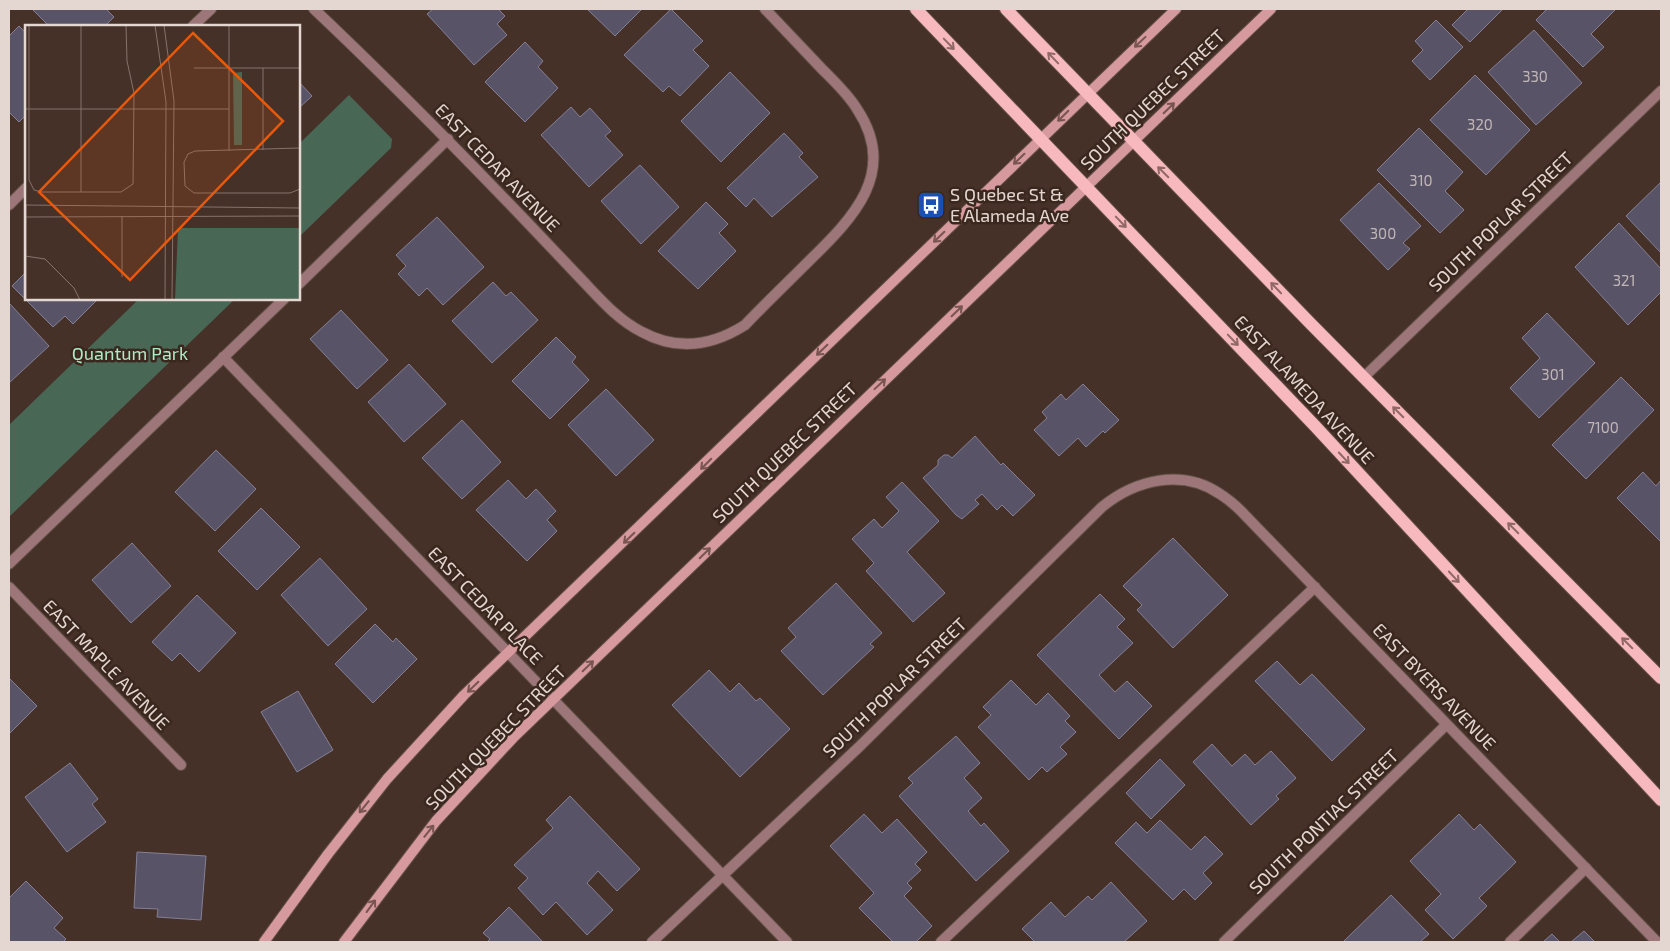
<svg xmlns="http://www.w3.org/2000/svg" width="1670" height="951" viewBox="0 0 1670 951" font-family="'Exo 2',sans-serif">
<rect width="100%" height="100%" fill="#453128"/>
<g fill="#496755">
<path d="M349 95 392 139 391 148 299 237V144Z"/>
<path d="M139 299H235L9 517V425Z"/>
</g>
<g fill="#585367" stroke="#858096">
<path d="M32 9H106L114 17 105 26H49Z"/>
<path d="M433 9H498L505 16 497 24 507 35 474 65 427 14Z"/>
<path d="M587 9H642L615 36Z"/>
<path d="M671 9 703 41 693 50 709 66 680 96 669 86 663 92 624 55Z"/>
<path d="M1468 9H1503L1470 42 1452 25Z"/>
<path d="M1547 9H1616L1591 34 1604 47 1583 67 1536 20Z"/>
<path d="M1436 20 1463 47 1430 80 1412 61 1423 50 1415 41Z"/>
<path d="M19 26 26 33V115L19 122 9 112V36Z"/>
<path d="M1534 30 1582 83 1536 125 1488 72Z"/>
<path d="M525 42 543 61 538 67 558 88 525 122 485 82Z"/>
<path d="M730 72 770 113 721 162 681 121Z"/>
<path d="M1475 75 1530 130 1486 175 1430 120Z"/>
<path d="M299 82 312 96 299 108Z"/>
<path d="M571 107 580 117 590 108 611 131 605 136 623 155 589 187 541 135Z"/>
<path d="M1419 128 1463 172 1445 191 1464 210 1440 233 1377 170Z"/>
<path d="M784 133 803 153 799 157 818 177 772 217 754 198 746 207 727 188Z"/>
<path d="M640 165 679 207 641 244 601 201Z"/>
<path d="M1661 182V253L1626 216Z"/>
<path d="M1379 183 1421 226 1403 243 1410 249 1388 270 1340 220Z"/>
<path d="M706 202 728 224 719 233 736 251 698 289 658 251Z"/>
<path d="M437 217 484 267 443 305 427 288 419 296 398 274 406 266 396 255Z"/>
<path d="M1619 223 1661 269V292L1628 325 1575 267Z"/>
<path d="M26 272V299H98L73 324 65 316 53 327 12 286Z"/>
<path d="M493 282 506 296 511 292 538 320 492 363 452 321Z"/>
<path d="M10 304 49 346 9 383V305Z"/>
<path d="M341 310 388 360 357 389 310 339Z"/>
<path d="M1547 313 1595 363 1539 418 1510 388 1540 358 1522 338Z"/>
<path d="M556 337 576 357 572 362 589 380 550 419 512 381Z"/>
<path d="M409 364 446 404 404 442 368 402Z"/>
<path d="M1621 377 1654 410 1586 479 1552 445Z"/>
<path d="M1083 384 1119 420 1105 433 1103 431 1086 447 1078 438 1059 456 1034 430 1047 418 1042 412 1061 394 1066 400Z"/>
<path d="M606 389 654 440 616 476 568 425Z"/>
<path d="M462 420 501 462 462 499 422 458Z"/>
<path d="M975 436 1001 465 1003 463 1035 495 1013 516 1002 505 997 510 982 494 975 500 979 504 962 519 956 515 923 478 938 465V460L944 455H948L952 458Z"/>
<path d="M216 450 256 489 215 531 175 492Z"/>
<path d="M1643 472 1656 486 1661 480V542L1617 498Z"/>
<path d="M508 480 526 499 536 489 556 511 547 520 557 531 527 561 476 510Z"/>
<path d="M902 482 939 521 907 552 945 593 913 622 866 571 874 563 852 539 874 519 882 528 899 511 886 497Z"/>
<path d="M261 508 300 547 257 590 218 551Z"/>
<path d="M1173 538 1228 595 1173 648 1137 610 1142 605 1123 586Z"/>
<path d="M132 543 171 586 131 623 92 580Z"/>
<path d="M320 558 367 609 328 646 281 595Z"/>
<path d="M836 583 882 633 870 644 874 647 823 695 781 651 796 637 788 628Z"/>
<path d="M1100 594 1125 619 1117 627 1133 643 1099 675 1115 692 1127 681 1152 706 1119 739 1037 655Z"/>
<path d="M197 595 236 633 199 672 180 653 172 661 152 642Z"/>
<path d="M375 624 393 642 396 638 417 659 373 703 335 664Z"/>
<path d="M1277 661 1300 685 1312 674 1365 729 1332 761 1255 681Z"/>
<path d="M709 670 730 692 739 683 756 701 760 698 790 729 740 777 672 705Z"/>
<path d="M9 678 37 706 9 734Z"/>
<path d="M1011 680 1036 705 1048 693 1070 716 1065 721 1076 732 1060 747 1067 754 1047 772 1042 767 1029 780 978 727 991 715 983 707Z"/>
<path d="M298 691 333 750 297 772 261 712Z"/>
<path d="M956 736 980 763 964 778 982 798 968 811 981 826 984 823 1009 851 976 881 899 796 913 783 908 778Z"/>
<path d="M1212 744 1232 766 1245 754 1255 765 1271 751 1296 778 1276 796 1279 799 1251 825 1193 762Z"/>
<path d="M1160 759 1185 785 1151 819 1126 793Z"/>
<path d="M70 763 98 799 92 804 106 822 67 852 25 797Z"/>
<path d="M570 796 640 869 617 891 598 871 587 883 613 910 587 935 556 902 543 915 518 888 528 878 514 865 553 828 546 820Z"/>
<path d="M864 814 882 833 897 819 927 852 915 864 921 870 907 883 912 888 904 896 932 926 916 942H893L859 908 874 893 830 846Z"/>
<path d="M1459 814 1474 830 1480 824 1516 862 1479 898 1487 906 1453 939 1425 910 1441 894 1410 861Z"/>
<path d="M1160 820 1191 850 1205 836 1223 854 1203 873 1212 883 1195 900 1184 889 1173 900 1115 843 1136 822 1147 833Z"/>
<path d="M137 852 206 856 201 920 157 917 158 909 134 908Z"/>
<path d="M26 881 63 918 54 928 66 939 63 942H9V898Z"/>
<path d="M1111 882 1147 921 1124 942H1035L1022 929 1051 902 1065 917 1088 896 1092 900Z"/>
<path d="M1391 895 1429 934 1420 942H1343Z"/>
<path d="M509 907 542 941 541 942H487L490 939 483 933Z"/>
<path d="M1584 931 1595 942H1571Z"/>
<path d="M1552 934 1560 942H1543Z"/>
</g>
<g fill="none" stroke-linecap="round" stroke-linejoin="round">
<g stroke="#624f46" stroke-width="12">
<g id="lane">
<path d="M941 942 1315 587"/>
<path d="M1510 942 1586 868"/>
</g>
</g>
<g stroke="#624f46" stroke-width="12">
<g id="street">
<path d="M314 9C386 77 456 148 525 220 544 240 563 260 582 280 600 299 618 320 642 332 677 351 712 346 745 325 766 303 788 282 809 261 853 218 899 172 857 109 848 94 834 81 822 69 803 49 784 29 765 9"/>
<path d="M193 26 211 9"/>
<path d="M9 205 26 188"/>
<path d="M299 284 448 139"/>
<path d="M223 357 787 942"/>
<path d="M1364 377 1661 91"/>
<path d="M9 564 284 299"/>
<path d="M9 587 181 765"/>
<path d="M652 942 859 747 1102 507C1135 480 1182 468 1220 494 1228 499 1235 505 1241 511L1657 942"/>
<path d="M1224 942 1446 725"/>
</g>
</g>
<g stroke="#624f46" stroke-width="12">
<g id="secondary">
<path d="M264 942 328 854 387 779 464 695 1176 9"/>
<path d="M344 942 436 821 513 738 1271 9"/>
</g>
</g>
<g stroke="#624f46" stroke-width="14">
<g id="primary">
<path d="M916 9 1315 426 1661 800"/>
<path d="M1006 9 1310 323 1661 678"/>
</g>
</g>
<use href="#lane" stroke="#9c7678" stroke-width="10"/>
<use href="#street" stroke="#9c7678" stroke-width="10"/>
<use href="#secondary" stroke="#d6999d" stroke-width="10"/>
<use href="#primary" stroke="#f8b9be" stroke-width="12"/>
</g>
<defs><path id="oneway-shaft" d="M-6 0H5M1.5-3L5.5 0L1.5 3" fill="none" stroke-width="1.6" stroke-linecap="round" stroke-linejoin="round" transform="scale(1.25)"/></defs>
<g stroke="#785551">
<use href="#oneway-shaft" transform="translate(1140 42) rotate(137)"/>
<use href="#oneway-shaft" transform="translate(1169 108) rotate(-44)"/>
<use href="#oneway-shaft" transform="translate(1063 116) rotate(135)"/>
<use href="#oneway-shaft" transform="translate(1019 159) rotate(136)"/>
<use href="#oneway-shaft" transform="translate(939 237) rotate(136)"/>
<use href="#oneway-shaft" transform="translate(957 311) rotate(-44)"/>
<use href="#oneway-shaft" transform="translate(822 350) rotate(136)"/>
<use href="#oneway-shaft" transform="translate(880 384) rotate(-43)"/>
<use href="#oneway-shaft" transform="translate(706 464) rotate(135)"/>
<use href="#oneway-shaft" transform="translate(629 538) rotate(136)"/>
<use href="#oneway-shaft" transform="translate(705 553) rotate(-44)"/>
<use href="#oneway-shaft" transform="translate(588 666) rotate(-44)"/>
<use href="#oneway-shaft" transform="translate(473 687) rotate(136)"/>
<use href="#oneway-shaft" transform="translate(364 807) rotate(129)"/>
<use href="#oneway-shaft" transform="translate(429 831) rotate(-51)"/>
<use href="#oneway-shaft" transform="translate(371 906) rotate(-54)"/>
</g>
<g stroke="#906966">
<use href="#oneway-shaft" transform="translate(949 44) rotate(46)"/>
<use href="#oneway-shaft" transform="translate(1053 58) rotate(-134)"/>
<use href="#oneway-shaft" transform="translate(1163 172) rotate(-135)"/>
<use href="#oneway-shaft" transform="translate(1121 222) rotate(46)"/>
<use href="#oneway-shaft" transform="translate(1276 288) rotate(-134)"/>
<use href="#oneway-shaft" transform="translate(1233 340) rotate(46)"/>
<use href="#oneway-shaft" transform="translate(1398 412) rotate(-135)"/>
<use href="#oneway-shaft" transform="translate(1344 458) rotate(47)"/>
<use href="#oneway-shaft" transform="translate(1513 528) rotate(-135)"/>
<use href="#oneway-shaft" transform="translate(1454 577) rotate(47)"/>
<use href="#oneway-shaft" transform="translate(1627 643) rotate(-135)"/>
</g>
<defs>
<g id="bus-square" transform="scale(1.4375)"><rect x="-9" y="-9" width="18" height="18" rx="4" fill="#1a4fb4" stroke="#3a271e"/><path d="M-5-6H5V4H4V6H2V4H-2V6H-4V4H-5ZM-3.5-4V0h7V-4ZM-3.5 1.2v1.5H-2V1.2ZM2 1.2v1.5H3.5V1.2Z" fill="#fff"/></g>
</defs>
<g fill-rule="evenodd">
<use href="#bus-square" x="931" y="205"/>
</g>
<g text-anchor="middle" stroke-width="5" stroke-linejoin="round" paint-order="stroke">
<g font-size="15" fill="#c1b6b6">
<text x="1535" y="82">330</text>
<text x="1480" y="130">320</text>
<text x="1421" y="186">310</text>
<text x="1383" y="239">300</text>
<text x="1624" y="286">321</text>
<text x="1553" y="380">301</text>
<text x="1603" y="433">7100</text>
</g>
<g font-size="18" fill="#e4d7d1" stroke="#3a271e">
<text transform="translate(1153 100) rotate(-44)" y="6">SOUTH QUEBEC STREET</text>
<text transform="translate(497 168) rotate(46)" y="6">EAST CEDAR AVENUE</text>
<text transform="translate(1501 222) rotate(-44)" y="6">SOUTH POPLAR STREET</text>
<text transform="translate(1304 390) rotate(47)" y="6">EAST ALAMEDA AVENUE</text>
<text transform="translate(785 453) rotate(-44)" y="6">SOUTH QUEBEC STREET</text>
<text transform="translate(485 606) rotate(46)" y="6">EAST CEDAR PLACE</text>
<text transform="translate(106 665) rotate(46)" y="6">EAST MAPLE AVENUE</text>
<text transform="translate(1434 687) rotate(46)" y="6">EAST BYERS AVENUE</text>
<text transform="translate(895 688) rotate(-44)" y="6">SOUTH POPLAR STREET</text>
<text transform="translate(496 738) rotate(-46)" y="6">SOUTH QUEBEC STREET</text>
<text transform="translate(1324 822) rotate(-44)" y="6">SOUTH PONTIAC STREET</text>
</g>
<g font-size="18" fill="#e4d7d1" stroke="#3a271e" text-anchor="start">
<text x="950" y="201">S Quebec St &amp;<tspan x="950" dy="21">E Alameda Ave</tspan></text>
</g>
<g font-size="18" fill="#aeeac6" stroke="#3a271e">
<text x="130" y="360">Quantum Park</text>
</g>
</g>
<g transform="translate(25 25)">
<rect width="275" height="275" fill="#453128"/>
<path d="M217 47V120H209L208 48ZM153 203H275V275H150Z" fill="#496755"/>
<path fill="none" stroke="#85736c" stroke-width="1" d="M4 0V155L9 165 17 167H96L108 159 109 68 102 36 101 0M56 0V167M130 0 141 77 140 275M139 0 149 76 147 275M217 0H275M169 43H275M238 43V125M0 84H204M275 123 170 126 163 129 159 137 160 161 169 168H265L275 164M204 126V0M0 180 275 183M1 180V275M0 192 275 191M0 231 20 234 49 263 55 275M97 252V191"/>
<path fill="#e8590c" fill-opacity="0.15" stroke="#e8590c" stroke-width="2.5" d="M168 8 258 96 105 255 14 167Z"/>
<rect width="275" height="275" fill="none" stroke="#e4d7d1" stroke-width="2.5"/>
</g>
<rect width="1670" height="951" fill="none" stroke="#e4d7d1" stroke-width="20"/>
</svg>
